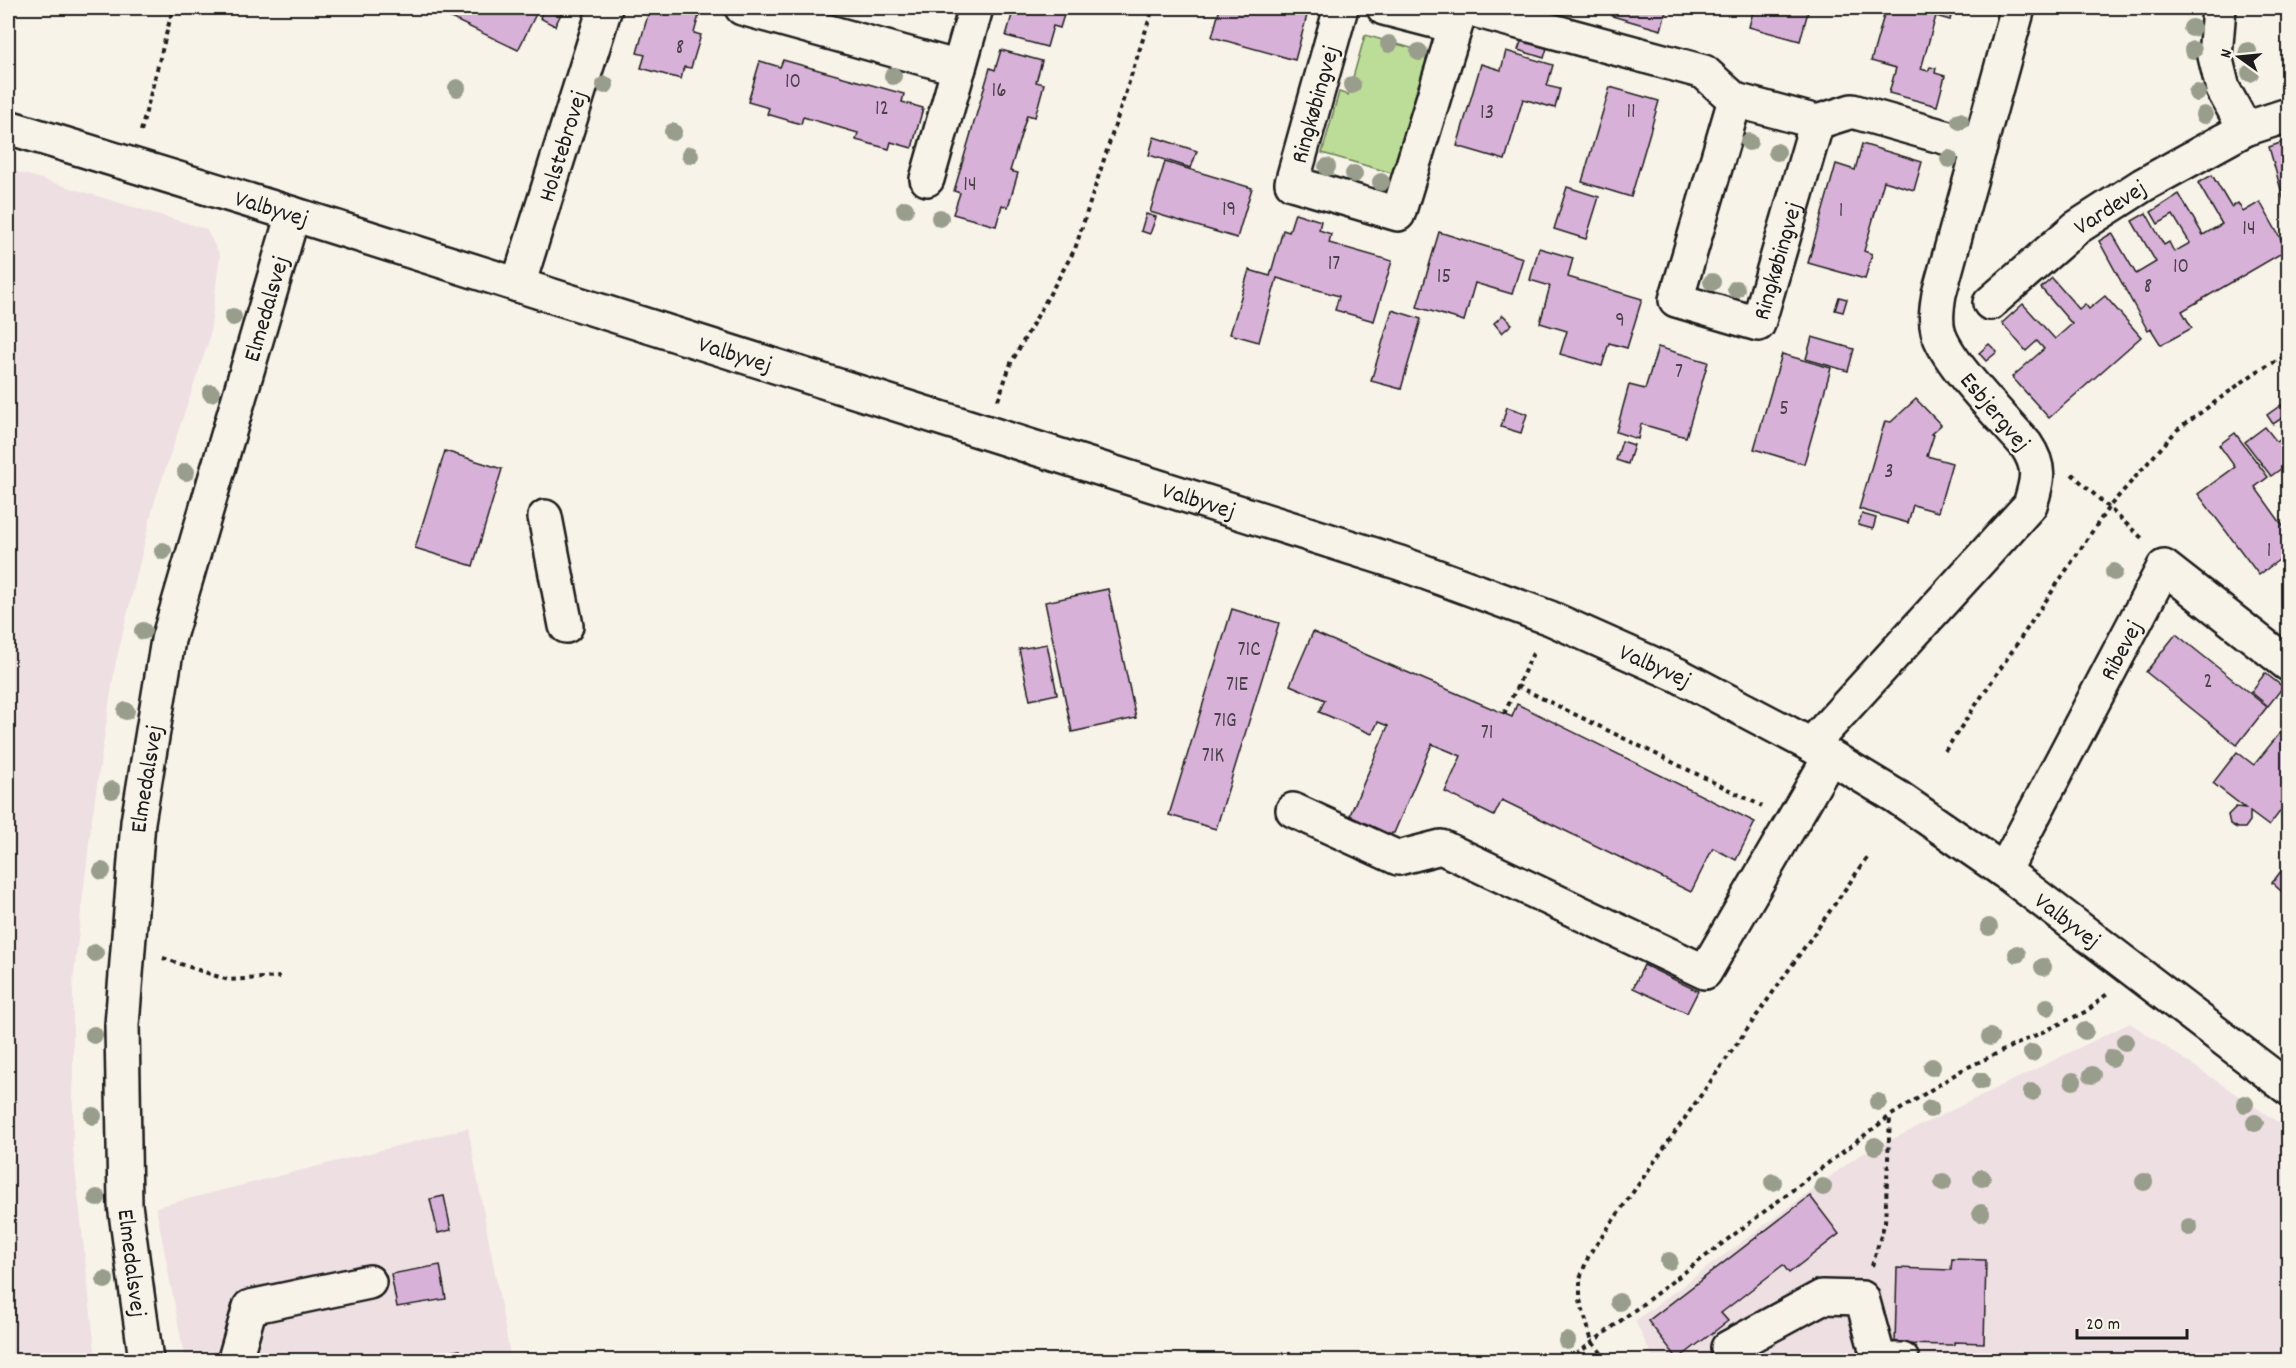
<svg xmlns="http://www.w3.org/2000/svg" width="2296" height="1368" viewBox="0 0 2296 1368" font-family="Dekko,sans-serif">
<rect width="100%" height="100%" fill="#f7f3e8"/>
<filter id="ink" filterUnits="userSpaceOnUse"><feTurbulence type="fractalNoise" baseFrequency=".0167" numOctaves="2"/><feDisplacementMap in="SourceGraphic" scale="12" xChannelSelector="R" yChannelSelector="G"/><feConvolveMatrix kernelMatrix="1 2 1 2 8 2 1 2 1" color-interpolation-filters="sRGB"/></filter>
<g filter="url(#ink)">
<g fill="#eedfe3">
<path d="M8 169 206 229 220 255 209 340 154 503 115 666 91 825 73 983V1148L96 1360H8Z"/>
<path d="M2130 1023 2288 1129V1360H1654L1635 1321 1858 1156Z"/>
<path d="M468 1128 511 1360H185L156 1207Z"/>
</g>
<path fill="#bcdd97" stroke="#6c7c5a" stroke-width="1.5" d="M1365 35 1429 53 1395 174 1322 153 1339 92 1348 95Z"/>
<g fill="#d8b1d8" stroke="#1c1c1c" stroke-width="1.5">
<path d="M430 8H539L518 50Z"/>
<path d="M544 8H564L555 26 540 18Z"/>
<path d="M650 8H701L694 33 701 35 691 68 684 67 681 79 641 68 645 55 637 53Z"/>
<path d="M1006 8H1066L1060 28 1053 26 1047 47 1006 36 1012 15 1005 12Z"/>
<path d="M1220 8H1309L1295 60 1212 37Z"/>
<path d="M1614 8H1667L1661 30 1612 16Z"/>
<path d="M1754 8H1809L1800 41 1749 27Z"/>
<path d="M1886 8H1953L1950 20 1936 16 1921 69 1928 71 1930 67 1936 68 1935 73 1945 76 1937 106 1889 93 1896 68 1871 61Z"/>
<path d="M1522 39 1547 48 1544 58 1518 50Z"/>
<path d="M1001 50 1042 61 1036 82 1044 84 1035 117 1027 115 1010 171 1018 173 1008 207 1002 205 996 226 953 214 960 193 954 191 990 68 995 70Z"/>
<path d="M1506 51 1553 65 1547 86 1560 89 1555 108 1523 99 1505 160 1457 146 1481 64 1501 70Z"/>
<path d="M783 60 904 94 902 102 923 108 912 148 891 142 889 149 856 140 858 133 803 117 801 124 767 114 769 108 748 102 760 61 780 67Z"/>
<path d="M1610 87 1659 101 1631 197 1582 182Z"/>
<path d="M1154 137 1197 151 1191 168 1149 155Z"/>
<path d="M2283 142 2288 158V215L2269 147Z"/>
<path d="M1862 144 1922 162 1914 190 1884 181 1864 251 1872 254 1865 279 1808 263 1836 164 1855 170Z"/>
<path d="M1165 162 1252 188 1237 238 1150 212Z"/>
<path d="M2212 175 2231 207 2238 203 2243 212 2260 202 2287 250 2182 311 2192 328 2161 345 2151 329 2148 331 2099 241 2112 233 2136 274 2156 262 2132 221 2146 213 2164 245 2169 242 2174 252 2190 243 2173 215 2158 224 2151 212 2179 194 2203 235 2222 224 2198 183Z"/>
<path d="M1567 187 1599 197 1586 239 1554 229Z"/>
<path d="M1295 213 1321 221 1319 230 1331 234 1329 243 1392 261 1374 321 1335 310 1339 296 1277 278 1259 342 1230 334 1249 270 1270 276 1283 230 1289 232Z"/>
<path d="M1146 214 1156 217 1150 234 1141 231Z"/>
<path d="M1439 232 1523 258 1512 294 1475 283 1464 321 1417 307Z"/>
<path d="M1539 248 1573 258 1568 277 1642 299 1627 348 1609 343 1602 366 1560 354 1567 331 1540 323 1550 286 1530 280Z"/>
<path d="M2052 278 2079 309 2085 304 2089 309 2105 296 2141 337 2049 418 2012 377 2044 349 2037 341 2026 351 2002 323 2023 304 2055 339 2072 324 2041 288Z"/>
<path d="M1839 297 1847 299 1843 312 1835 310Z"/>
<path d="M1392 310 1421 319 1401 389 1371 381Z"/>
<path d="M1503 315 1512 324 1502 333 1494 323Z"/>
<path d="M1812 337 1854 349 1848 371 1806 359Z"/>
<path d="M1989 344 1997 352 1986 361 1979 353Z"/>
<path d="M1658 347 1708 362 1686 437 1641 424 1638 439 1616 432 1629 385 1645 389Z"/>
<path d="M1782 354 1831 368 1804 464 1754 449Z"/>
<path d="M1916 399 1941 425 1931 434 1934 435 1927 456 1952 463 1938 512 1913 505 1908 523 1859 509 1885 421 1891 422Z"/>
<path d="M2281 405 2287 415 2273 424 2267 415Z"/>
<path d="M1507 407 1527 414 1521 433 1501 427Z"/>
<path d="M2265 427 2277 442 2288 433V470L2285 466 2271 476 2245 442Z"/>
<path d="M2235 433 2268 477 2255 487 2288 533V553L2259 575 2198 494 2235 467 2219 445Z"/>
<path d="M1622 441 1634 445 1628 464 1616 460Z"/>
<path d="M445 451 502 469 473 566 415 548Z"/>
<path d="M1862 514 1876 518 1873 529 1858 525Z"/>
<path d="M1108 589 1136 718 1072 732 1045 602Z"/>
<path d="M1232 609 1279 623 1216 829 1169 815Z"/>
<path d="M1313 632 1512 717 1517 704 1755 822 1736 860 1713 848 1691 892 1502 800 1494 816 1445 792 1461 756 1432 744 1394 833H1392L1389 840 1349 823 1352 816 1350 815 1388 726 1378 722 1372 734 1319 712 1325 700 1290 685Z"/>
<path d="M2176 634 2267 707 2237 745 2146 672Z"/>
<path d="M1047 644 1057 694 1030 700 1019 649Z"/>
<path d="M2265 673 2283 687 2268 706 2251 692Z"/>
<path d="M2288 723V801L2269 826 2250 812V821L2245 828H2237L2230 824 2228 815 2236 807 2245 808 2213 783 2237 752 2254 765Z"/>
<path d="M2288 862V897L2272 883Z"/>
<path d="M1644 965 1698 991 1687 1013 1633 988Z"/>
<path d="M444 1196 451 1230 438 1233 430 1199Z"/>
<path d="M1810 1196 1839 1234 1789 1273 1783 1265 1721 1313 1728 1321 1678 1359 1648 1321Z"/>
<path d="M1952 1259 1986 1260 1984 1343 1954 1342V1345L1895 1344 1897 1268 1951 1270Z"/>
<path d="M440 1265 446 1299 397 1307 391 1274Z"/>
<path d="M460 1350 462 1360H411Z"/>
</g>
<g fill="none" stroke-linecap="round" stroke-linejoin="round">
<g stroke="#1c1c1c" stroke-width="38">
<g id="minor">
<path d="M742 8 959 68"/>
<path d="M1341 8 1292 183 1398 214 1461 8"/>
<path d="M1384 8 1454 26"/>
<path d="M1467 8 1704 72 1735 100 1817 122 1852 111 1980 147"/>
<path d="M2219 8 2215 56 2223 89 2245 129"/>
<path id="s1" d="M1735 100 1676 300 1758 324 1817 122"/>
<path id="s2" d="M8 127 293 214 1400 563 1550 618 1678 675 1811 745 1897 797 2004 871 2288 1088"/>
<path d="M927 179 976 8"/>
<path id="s3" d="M518 285 605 8"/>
<path id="s4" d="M1990 303 2076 228 2143 185 2245 129 2288 115"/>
<path d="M545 517 566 626"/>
<path d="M1811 745 2030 505C2038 480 2041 467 2026 445 2004 419 1945 361 1938 331 1935 319 1937 306 1939 294L2018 8"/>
<path d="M1293 810 1398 858 1441 847 1705 972 1830 757"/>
<path id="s5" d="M2004 871 2164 567 2288 664"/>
<path d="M1728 1348 1822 1297 1862 1298 1879 1360H1902"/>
<path d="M235 1359 250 1307 369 1282"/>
<path id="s6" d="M146 1360 125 1205 122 1025 138 822 168 640 293 214"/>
</g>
</g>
<g stroke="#1c1c1c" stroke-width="4" stroke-dasharray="4.5 4.5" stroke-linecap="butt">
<path d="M141 131 173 8"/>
<path d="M998 400 1011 363 1075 249 1153 8"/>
<path d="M2072 474 2144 540"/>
<path d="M1517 686 1762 806"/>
<path d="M1504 714 1535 649"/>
<path d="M1945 751 2108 508 2177 430 2256 372 2288 355"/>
<path d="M163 958 228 980 280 977"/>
<path d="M1872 1266 1885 1222 1890 1117"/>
<path d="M1569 1360 1890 1116 1962 1070 2087 1011 2107 994"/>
<path d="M1607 1360 1592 1342 1580 1300V1278L1589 1255 1867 858"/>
</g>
<use href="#minor" stroke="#f7f3e8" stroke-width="33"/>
</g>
<g fill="#999d8c">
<circle cx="2192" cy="28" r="9"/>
<circle cx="1389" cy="44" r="9"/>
<circle cx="2193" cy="50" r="9"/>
<circle cx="2248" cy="51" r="9"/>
<circle cx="1419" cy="52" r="9"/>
<circle cx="2250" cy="73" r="9"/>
<circle cx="893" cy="76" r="9"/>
<circle cx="605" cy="85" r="9"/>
<circle cx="1352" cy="85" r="9"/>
<circle cx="457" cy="88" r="9"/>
<circle cx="2197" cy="93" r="9"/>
<circle cx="2204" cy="115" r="9"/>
<circle cx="1960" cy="121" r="9"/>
<circle cx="673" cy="132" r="9"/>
<circle cx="1749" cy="142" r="9"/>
<circle cx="1777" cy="152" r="9"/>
<circle cx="690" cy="155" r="9"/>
<circle cx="1949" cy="159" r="9"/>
<circle cx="1327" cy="167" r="9"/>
<circle cx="1354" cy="174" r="9"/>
<circle cx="1381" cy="182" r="9"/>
<circle cx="905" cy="209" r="9"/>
<circle cx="940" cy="218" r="9"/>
<circle cx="1712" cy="282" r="9"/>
<circle cx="1736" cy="289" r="9"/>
<circle cx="233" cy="317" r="9"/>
<circle cx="211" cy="393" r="9"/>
<circle cx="186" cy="472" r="9"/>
<circle cx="163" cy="551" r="9"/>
<circle cx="2114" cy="572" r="9"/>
<circle cx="143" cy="631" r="9"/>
<circle cx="126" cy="711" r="9"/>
<circle cx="112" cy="790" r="9"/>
<circle cx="102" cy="871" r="9"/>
<circle cx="1989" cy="927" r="9"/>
<circle cx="95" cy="953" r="9"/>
<circle cx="2017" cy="954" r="9"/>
<circle cx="2043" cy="967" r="9"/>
<circle cx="2047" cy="1007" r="9"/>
<circle cx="2085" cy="1031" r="9"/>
<circle cx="94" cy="1035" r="9"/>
<circle cx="1990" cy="1037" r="9"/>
<circle cx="2125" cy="1042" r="9"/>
<circle cx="2032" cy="1053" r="9"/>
<circle cx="2112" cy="1058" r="9"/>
<circle cx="1932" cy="1067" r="9"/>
<circle cx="2092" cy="1075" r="9"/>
<circle cx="1981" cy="1081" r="9"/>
<circle cx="2073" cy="1081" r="9"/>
<circle cx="2032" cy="1092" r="9"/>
<circle cx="1878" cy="1102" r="9"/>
<circle cx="2245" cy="1104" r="9"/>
<circle cx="1930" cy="1109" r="9"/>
<circle cx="93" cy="1116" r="9"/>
<circle cx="2255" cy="1123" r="9"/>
<circle cx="1875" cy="1146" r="9"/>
<circle cx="1982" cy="1178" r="9"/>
<circle cx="1773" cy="1182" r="9"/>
<circle cx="1943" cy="1182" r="9"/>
<circle cx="2144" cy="1182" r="9"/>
<circle cx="1823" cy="1187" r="9"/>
<circle cx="97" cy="1198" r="9"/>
<circle cx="1981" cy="1213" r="9"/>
<circle cx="2189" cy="1227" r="9"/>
<circle cx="1669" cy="1261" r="9"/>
<circle cx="105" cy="1280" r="9"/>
<circle cx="1619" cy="1302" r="9"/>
<circle cx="1567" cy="1341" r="9"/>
</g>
</g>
<g text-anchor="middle" stroke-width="4.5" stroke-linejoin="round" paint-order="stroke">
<g font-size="21" fill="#4b414b">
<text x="680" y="53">8</text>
<text x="793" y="87">10</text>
<text x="999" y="96">16</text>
<text x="882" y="114">12</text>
<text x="1631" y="117">11</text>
<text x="1487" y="118">13</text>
<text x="970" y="190">14</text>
<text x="1229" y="215">19</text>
<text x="1841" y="216">1</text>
<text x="2249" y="234">14</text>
<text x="1334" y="269">17</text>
<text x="2181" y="272">10</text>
<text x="1444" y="282">15</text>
<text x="2148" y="292">8</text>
<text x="1620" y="326">9</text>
<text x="1679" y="377">7</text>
<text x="1784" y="414">5</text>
<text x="1889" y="477">3</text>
<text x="2269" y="556">1</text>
<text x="1249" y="655">71C</text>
<text x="2208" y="687">2</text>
<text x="1237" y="690">71E</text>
<text x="1225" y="726">71G</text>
<text x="1487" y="738">71</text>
<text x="1213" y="761">71K</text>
</g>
<g font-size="24" fill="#1c1c1c" stroke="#f7f3e8">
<text transform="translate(1314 104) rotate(-74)" y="8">Ringkøbingvej</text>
<text dy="8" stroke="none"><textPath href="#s3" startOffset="146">Holstebrovej</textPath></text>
<text dy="8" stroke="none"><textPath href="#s4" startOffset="154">Vardevej</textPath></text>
<text dy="8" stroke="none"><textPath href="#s2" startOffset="276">Valbyvej</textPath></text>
<text dy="8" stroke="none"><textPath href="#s1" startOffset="360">Ringkøbingvej</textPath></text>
<text dy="8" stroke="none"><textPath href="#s6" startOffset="1070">Elmedalsvej</textPath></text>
<text dy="8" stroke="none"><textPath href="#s2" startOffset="762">Valbyvej</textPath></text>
<text transform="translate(1996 411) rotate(50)" y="8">Esbjergvej</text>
<text dy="8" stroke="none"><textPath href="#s2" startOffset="1248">Valbyvej</textPath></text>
<text dy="8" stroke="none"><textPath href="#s5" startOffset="250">Ribevej</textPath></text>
<text dy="8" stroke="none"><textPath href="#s2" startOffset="1734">Valbyvej</textPath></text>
<text dy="8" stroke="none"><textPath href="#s6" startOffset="584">Elmedalsvej</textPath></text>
<text dy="8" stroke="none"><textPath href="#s2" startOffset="2220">Valbyvej</textPath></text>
<text transform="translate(133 1263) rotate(83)" y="8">Elmedalsvej</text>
</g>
</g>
<rect width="2296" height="1368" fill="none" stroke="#f7f3e8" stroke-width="30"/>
<rect x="15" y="15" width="2266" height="1338" fill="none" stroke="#1c1c1c" stroke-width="2" filter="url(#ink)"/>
<g transform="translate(2239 57) rotate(285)" stroke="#f7f3e8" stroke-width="4.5" paint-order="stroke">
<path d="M0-4.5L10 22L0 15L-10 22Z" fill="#1c1c1c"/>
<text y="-9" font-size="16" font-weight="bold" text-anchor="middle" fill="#1c1c1c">N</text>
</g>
<path d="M2077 1329v9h110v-9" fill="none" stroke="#1c1c1c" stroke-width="3"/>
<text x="2086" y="1329" font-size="18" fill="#1c1c1c" stroke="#f7f3e8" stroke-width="4.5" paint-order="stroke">20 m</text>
</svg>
